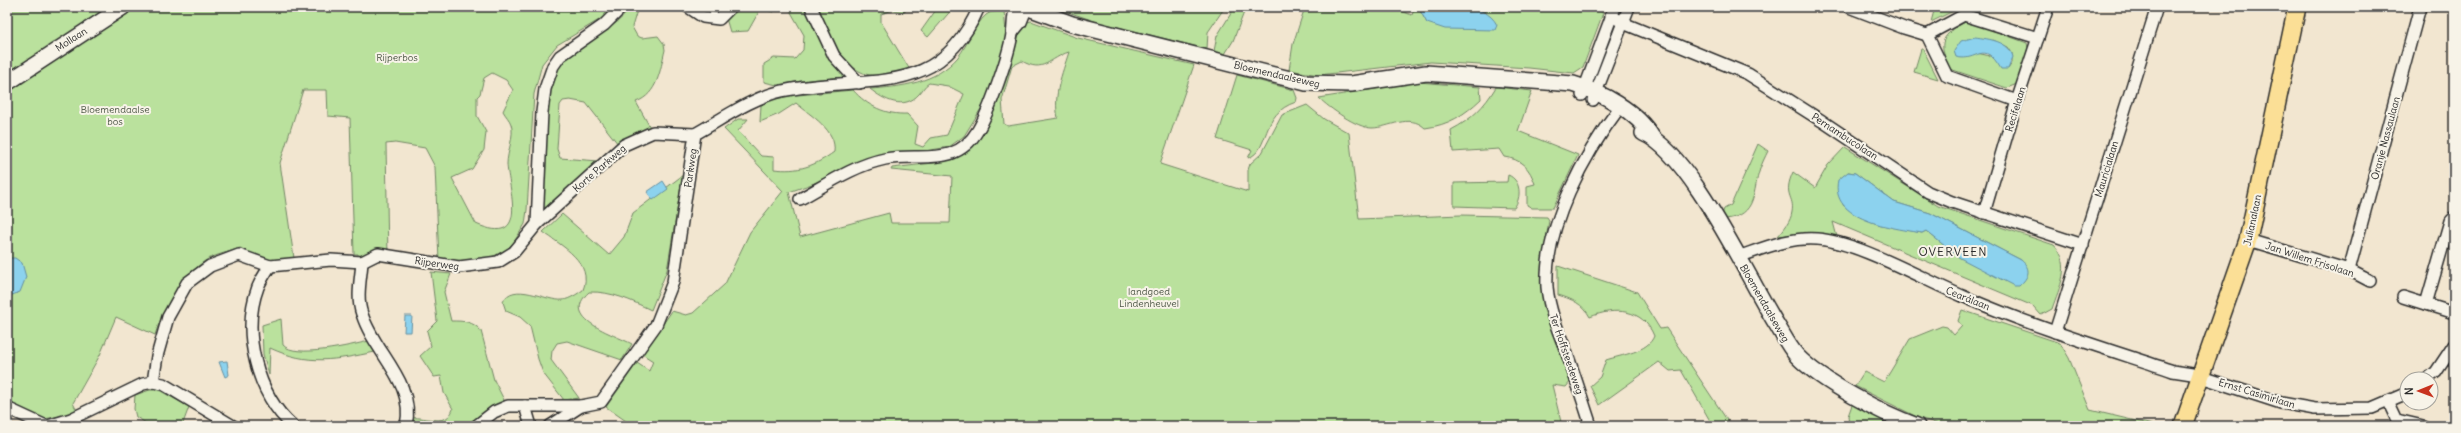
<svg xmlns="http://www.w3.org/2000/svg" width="2461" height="433" viewBox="0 0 2461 433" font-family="Delius,sans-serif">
<rect width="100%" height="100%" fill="#f2e6d0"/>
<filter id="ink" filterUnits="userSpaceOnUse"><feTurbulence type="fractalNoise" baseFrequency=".025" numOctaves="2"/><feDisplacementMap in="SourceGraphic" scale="8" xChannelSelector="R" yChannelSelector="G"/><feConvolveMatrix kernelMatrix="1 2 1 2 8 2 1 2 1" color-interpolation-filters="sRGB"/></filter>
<g filter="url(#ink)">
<g fill="#bae19d" stroke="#728664" fill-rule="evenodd">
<path d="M7 7H615L604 17 557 45 542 64 534 94 527 210 525 224 514 242 507 249 494 256 478 260 439 261 435 167 425 148 395 143 386 144 388 258 358 256V254H354L350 118 328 116 327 90H303L280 163 294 258 273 263 240 248C229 252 218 254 208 259 184 273 163 309 155 335L116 317 100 355 73 403 77 411 67 415 38 420 7 405ZM492 73 506 80 513 90 503 111C505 115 510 120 511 124 515 135 507 152 507 164 508 188 531 248 476 224L452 178 472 169 484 150 486 132 477 116V97L480 94 484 78Z"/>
<path d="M631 7H638L632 27 637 36 642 38 658 36 664 44 665 50C660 70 658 94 636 102L651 129 618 144 586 103 570 100 563 101 560 105 557 149 560 158 599 161 540 215C542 180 540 78 565 56 586 38 615 31 631 7Z"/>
<path d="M730 7H774L773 12 761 8 748 31 730 32 725 15Z"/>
<path d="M788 7H808L848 77 808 80 777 85 764 82V64L774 58 795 59 803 50 804 35Z"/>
<path d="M818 7H905V12L893 10 881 14V22L910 70C901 72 892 76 883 76 844 79 830 36 818 7Z"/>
<path d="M938 7H954L928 37 921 31Z"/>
<path d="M1054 7H1225L1208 32 1207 49 1097 22Z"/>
<path d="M1235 7H1246L1233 41 1225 54 1214 51 1217 36Z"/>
<path d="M1305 7H1390L1412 15 1415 7H1418L1427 23 1486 12 1474 7H1592L1603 13 1583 67 1574 73 1529 68 1431 62 1319 75 1289 70 1293 44Z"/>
<path d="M1935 7H1961L1931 22Z"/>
<path d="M1004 11 1007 44 987 99 964 136 949 147 889 157 789 192 800 237 889 213 891 223H950L952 176 891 170 892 168 933 163 961 155 1014 41 1024 23 1031 21 1078 38 1194 65 1160 164 1248 192V170L1250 164 1262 153 1282 115 1307 105 1324 119 1349 133 1359 219 1461 215 1547 217 1549 220C1544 251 1540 283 1547 314 1553 337 1564 358 1571 381L1566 387 1552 385 1562 426H624L626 421 606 407 637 363 649 371 653 361 642 354 672 311 686 315 693 313 725 284 750 232 783 191 724 129 738 119H748L738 131 761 156 774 157V169C798 172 815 166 834 152 837 130 811 116 796 103L779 114 760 122 761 105 776 97 853 90C867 106 886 115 907 114L918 126 915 144 923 147 931 138 947 135 964 94 948 86 929 83C924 86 923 90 919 94 904 111 884 100 870 89 901 87 936 83 958 57 968 44 974 26 986 15L991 12ZM1069 52C1062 74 1053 95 1058 118L1008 126 1004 124 1002 100 1012 66 1022 61C1044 74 1049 58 1069 52Z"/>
<path d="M1967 21 2027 43 2028 48 2017 84 2007 88 1950 69C1937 42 1941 35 1967 21ZM1993 40 2008 47 2012 53V63L2008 69 1994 57 1977 53Z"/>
<path d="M1921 49H1923L1938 79 1914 72Z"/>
<path d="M1237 75 1294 90 1297 98 1296 102C1259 114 1271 150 1248 158L1252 150 1217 139Z"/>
<path d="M1418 82 1480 87 1481 99C1464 115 1449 125 1425 128 1409 113 1389 128 1372 128 1357 128 1329 108 1319 98Z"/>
<path d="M1496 87 1532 91 1518 131 1578 155 1553 208H1532L1527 205V186L1535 184C1530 168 1521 159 1504 157L1499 149 1453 152 1451 130C1472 119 1484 107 1496 87Z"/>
<path d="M1758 144 1768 151C1765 157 1762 163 1760 169 1752 191 1758 215 1726 219L1722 214 1724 209 1731 205Z"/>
<path d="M1845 147 1938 206 2054 245C2073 265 2059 287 2052 309L2041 315 2033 306 1833 222 1837 237 1810 233 1778 236C1784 229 1791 221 1792 212 1795 196 1782 196 1793 172L1815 188 1828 165ZM1848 172 1855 173 1894 202 1930 213 2021 260 1960 258 1926 231 1922 233 1877 224 1854 214 1843 205Z"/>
<path d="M683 175 667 270 651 310C632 301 611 291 589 292 559 319 614 334 632 344L622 360 567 341 557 343 552 351 551 360 579 398 564 400 543 373 538 359 530 326 520 317 506 311 503 302C512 280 547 302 563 300 570 299 577 294 583 290 594 263 562 246 543 232L562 214 609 255 624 237 633 213Z"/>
<path d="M1508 175C1521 180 1522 197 1514 208L1454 206V183L1507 182Z"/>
<path d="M1558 266 1637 292 1660 329 1666 328 1731 426H1713L1681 370 1670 371 1659 362 1599 405 1590 386 1600 377 1606 360C1621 355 1648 352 1654 336 1643 308 1614 307 1590 317 1583 304 1572 299 1558 295Z"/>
<path d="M431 272 451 274 444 292 451 321C464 321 473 321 481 331L494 380 505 402 497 404 469 426H411L412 418C426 416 447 428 453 409L444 393 441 376 434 377 420 356 431 346 427 331 437 321Z"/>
<path d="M1962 310 2060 343 2069 358 2090 410 2157 426H1945L1919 418 1855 386 1864 372 1884 382 1910 339 1942 326 1947 327 1954 335 1962 326 1958 321Z"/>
<path d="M281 319 283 345C295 359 352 345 369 341L375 352C335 360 309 366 270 348L269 375 263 354 262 325Z"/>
<path d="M150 390H159L189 407 182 426H151L136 417 134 409 135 395Z"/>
<path d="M1853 402 1896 426H1849L1848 416Z"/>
</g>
<g fill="#8cd2ee" stroke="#658fa0">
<path d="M1418 7C1442 7 1485 0 1497 25L1495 30 1445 29 1427 23Z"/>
<path d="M1975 37C1989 39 2009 41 2013 57L2008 69H2001C1983 38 1978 63 1956 57L1954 51 1961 41Z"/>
<path d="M1848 172 1855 173 1894 202 1930 213 2021 260C2032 269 2029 277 2019 286H2014L1960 258 1926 231 1922 233C1894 228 1829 221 1838 180Z"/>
<path d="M663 181 668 189 653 200 647 192Z"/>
<path d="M15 258 22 263 26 277 20 292 7 297V258Z"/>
<path d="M405 316H412L411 332H404Z"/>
<path d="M227 361 229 375 225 377 219 362Z"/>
</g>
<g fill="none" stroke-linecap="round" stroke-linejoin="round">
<g stroke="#2b2b2b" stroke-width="14">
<g id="street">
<path d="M688 7 703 17 719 19 731 7"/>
<path d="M811 7 834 56 859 83"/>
<path d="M1849 7 1904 28 1927 35"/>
<path d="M1611 15 1623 23 1748 74 1822 121 1928 192 1952 202 2083 245"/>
<path d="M1012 33 1021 22 1027 7"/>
<path d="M1927 35 1947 76 2017 101"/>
<path d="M1927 35 1964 15 2038 38"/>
<path d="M1582 95 1615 7"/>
<path d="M1593 100 1629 7"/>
<path d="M800 199C827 184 855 165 885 159 920 152 955 169 978 130 989 112 1009 55 1012 34 1014 24 1012 17 1016 7"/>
<path d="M1984 213 2017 101 2048 7"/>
<path d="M537 224 624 145 653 132 695 134"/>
<path d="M2248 240 2349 270 2370 281"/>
<path d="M1738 257C1764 248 1789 237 1817 239 1860 242 1925 281 1967 298 2034 327 2104 348 2173 371L2192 374 2281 403 2315 409 2372 408 2407 393"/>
<path d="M362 262C361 278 356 298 362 314 374 353 416 382 406 426"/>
<path d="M270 266C266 272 261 280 258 287 241 332 257 395 293 426"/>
<path d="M2349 270 2420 7"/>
<path d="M2403 297 2454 313"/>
<path d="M2426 304 2450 221 2454 217"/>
<path d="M2055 332 2157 7"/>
<path d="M2427 379 2436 372 2454 345"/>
<path d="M153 382 157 356 168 317 187 283 210 266 239 255 270 266 331 260 362 262 378 254 459 267 498 262 514 252 537 224 542 112 545 89 553 66 560 56 604 25 622 7"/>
<path d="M2388 401 2397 420 2423 426"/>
<path d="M525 406 531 426"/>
<path d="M7 408 46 426"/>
<path d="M48 426 71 419 143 384 153 382 163 384 233 426"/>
<path d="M476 426 494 412 508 406H581"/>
<path d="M550 426 581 406 601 402 656 325 673 282 695 134C722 119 751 98 782 91 864 73 938 103 979 7"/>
<path d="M1591 426C1583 401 1575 376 1566 351 1558 331 1549 309 1547 287 1544 227 1585 153 1620 107"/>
</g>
</g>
<g stroke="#2b2b2b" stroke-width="18">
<g id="secondary">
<path d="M1026 7 1072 24 1306 83 1351 84 1426 73 1573 84C1601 92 1637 111 1652 137"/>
<path d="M7 83 123 7"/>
<path d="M1643 133C1691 153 1748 279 1777 325 1783 335 1789 347 1797 356 1821 381 1883 414 1917 426"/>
</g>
</g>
<g stroke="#2b2b2b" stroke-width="20">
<path id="primary" d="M2183 426 2248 240 2297 7"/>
</g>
<use href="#street" stroke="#f7f3e8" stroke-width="11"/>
<use href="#secondary" stroke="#f7f3e8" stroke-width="15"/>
<use href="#primary" stroke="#fbdf96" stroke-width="17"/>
</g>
</g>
<g text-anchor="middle" stroke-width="4" stroke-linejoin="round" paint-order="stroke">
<g font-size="10" fill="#2b2b2b" stroke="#f7f3e8">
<text transform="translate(71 39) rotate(-33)" y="4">Mollaan</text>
<text transform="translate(1277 74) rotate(13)" y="4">Bloemendaalseweg</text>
<text transform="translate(2015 109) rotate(-73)" y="4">Recifelaan</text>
<text transform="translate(1845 136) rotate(33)" y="4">Pernambucolaan</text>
<text transform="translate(2385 138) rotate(-75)" y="4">Oranje Nassaulaan</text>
<text transform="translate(599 168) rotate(-41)" y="4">Korte Parkweg</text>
<text transform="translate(690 168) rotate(-82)" y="4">Parkweg</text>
<text transform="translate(2106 169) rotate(-73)" y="4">Mauricialaan</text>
<text transform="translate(2252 220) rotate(-78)" y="4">Julianalaan</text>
<text transform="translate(2310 259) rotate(18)" y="4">Jan Willem Frisolaan</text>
<text transform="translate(437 263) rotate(8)" y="4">Rijperweg</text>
<text transform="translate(1968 298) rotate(22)" y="4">Cearálaan</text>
<text transform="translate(1765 303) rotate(60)" y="4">Bloemendaalseweg</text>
<text transform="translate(1567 354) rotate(71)" y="4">Ter Hoffsteedeweg</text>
<text transform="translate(2257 393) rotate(17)" y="4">Ernst Casimirlaan</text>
</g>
<g font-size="10" fill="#4f5848" stroke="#f7f3e8">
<text x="397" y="61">Rijperbos</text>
<text x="115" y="113">Bloemendaalse<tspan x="115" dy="12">bos</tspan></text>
<text x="1149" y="295">landgoed<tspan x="1149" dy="12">Lindenheuvel</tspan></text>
</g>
<g font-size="12" letter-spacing="1" fill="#2b2b2b" stroke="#f7f3e8">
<text x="1953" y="256">OVERVEEN</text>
</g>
</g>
<rect width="2461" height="433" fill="none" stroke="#f7f3e8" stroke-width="24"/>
<rect x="12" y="12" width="2437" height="409" fill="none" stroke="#2b2b2b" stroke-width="1.5" filter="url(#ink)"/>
<g transform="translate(2419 391) rotate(269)"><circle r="19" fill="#f7f3e8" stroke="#a5a39c"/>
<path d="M0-3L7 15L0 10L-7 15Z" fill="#c8321e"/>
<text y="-6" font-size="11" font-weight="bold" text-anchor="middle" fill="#2b2b2b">N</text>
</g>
</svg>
